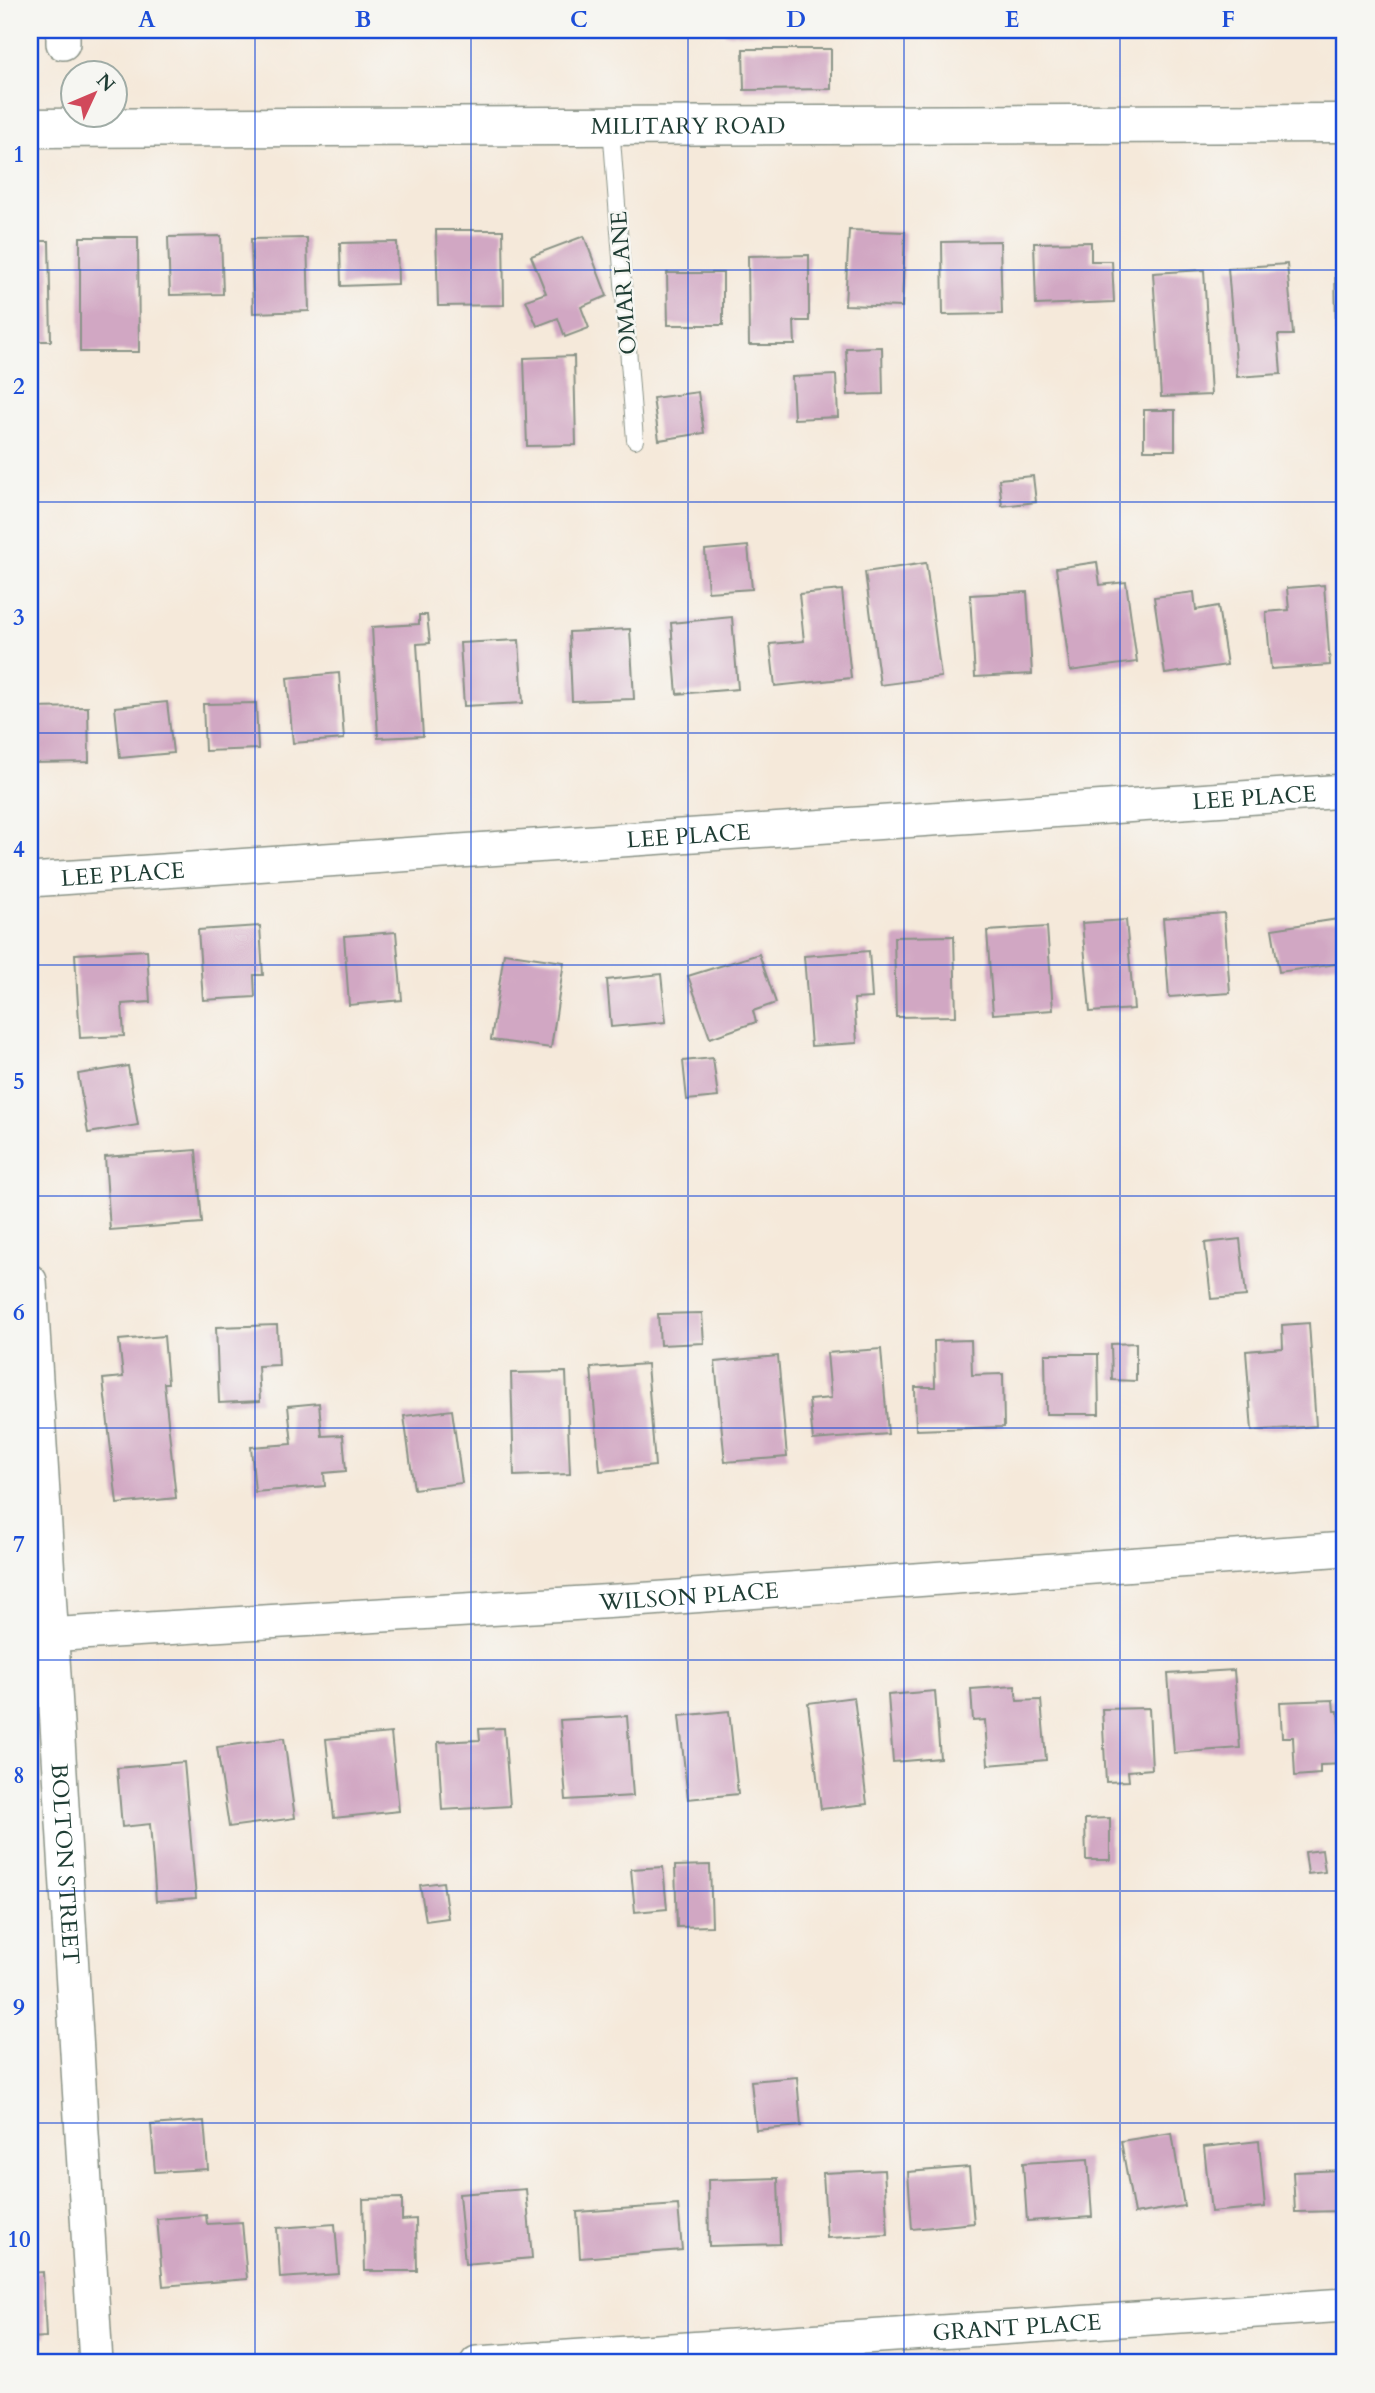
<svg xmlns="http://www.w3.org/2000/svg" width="1375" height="2393" viewBox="0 0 1375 2393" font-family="Cardo,serif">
<rect width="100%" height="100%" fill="#f6f6f2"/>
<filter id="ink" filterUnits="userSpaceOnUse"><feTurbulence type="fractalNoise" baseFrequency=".0143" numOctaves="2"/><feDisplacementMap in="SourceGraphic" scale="14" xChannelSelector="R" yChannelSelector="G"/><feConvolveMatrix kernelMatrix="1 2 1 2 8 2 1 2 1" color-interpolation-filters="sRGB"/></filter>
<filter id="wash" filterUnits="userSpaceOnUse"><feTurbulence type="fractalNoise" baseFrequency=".00686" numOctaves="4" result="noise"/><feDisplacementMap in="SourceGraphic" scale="28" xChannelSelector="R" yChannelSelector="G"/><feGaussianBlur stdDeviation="1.57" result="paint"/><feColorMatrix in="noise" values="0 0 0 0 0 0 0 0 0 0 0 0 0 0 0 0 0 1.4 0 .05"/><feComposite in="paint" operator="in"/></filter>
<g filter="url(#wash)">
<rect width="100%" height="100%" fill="#f5e9da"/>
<g id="blocks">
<g fill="#d1a7c3">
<path d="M725 30H820V32L725 34Z"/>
<path d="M743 49H831V89L744 90Z"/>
<path d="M436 230H503L504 305 438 306Z"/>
<path d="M849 230 905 232 902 307 845 305Z"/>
<path d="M221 236 223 294 170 295 168 237Z"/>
<path d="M584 236 607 296 581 307 589 328 565 337 558 318 537 326 526 300 546 293 531 256Z"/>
<path d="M80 237H138L139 352H80Z"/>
<path d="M307 238 309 311 253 313 251 239Z"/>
<path d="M30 241H49L51 341H31Z"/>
<path d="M1000 241 1002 314 943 315 942 242Z"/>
<path d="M397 242 398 284 341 286 340 243Z"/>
<path d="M1091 242V261H1112L1114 302 1036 305 1034 243Z"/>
<path d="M809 255V321H794L795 345H749L748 256Z"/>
<path d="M1335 258H1345V335H1336Z"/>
<path d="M1287 264 1293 335H1278L1281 374 1237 377 1228 268Z"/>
<path d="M1204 270 1211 395 1161 397 1153 273Z"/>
<path d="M667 273H723V325H668Z"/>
<path d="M882 347 883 394 848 395 846 348Z"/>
<path d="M574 356 576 445 527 446 524 358Z"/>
<path d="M836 375 838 417 794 419 792 377Z"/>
<path d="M698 392 704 433 659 440 653 398Z"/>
<rect x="1144" y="410" width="31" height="40"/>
<path d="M1033 476 1036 502 1002 506 999 479Z"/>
<path d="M748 546 752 589 708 592 705 550Z"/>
<path d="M1097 562 1100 585 1126 582 1137 662 1070 671 1056 568Z"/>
<path d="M926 563 941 677 880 685 865 572Z"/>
<path d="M1324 585 1330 665 1271 669 1266 612 1289 610 1287 588Z"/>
<path d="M842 590 851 678 775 686 770 644 804 641 799 594Z"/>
<path d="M1027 592 1032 674 975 677 970 595Z"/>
<path d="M1194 592 1196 610 1218 606 1227 665 1165 674 1154 597Z"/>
<path d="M419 615H427L430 643 417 644 423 736 378 738 372 627 419 624Z"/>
<path d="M732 617 738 689 677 694 671 623Z"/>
<path d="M630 629 634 699 572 701 569 632Z"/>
<path d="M519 640 523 703 464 706 460 643Z"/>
<path d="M339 673 344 739 293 743 287 678Z"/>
<path d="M167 702 173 753 120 758 115 707Z"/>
<path d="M256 703 258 749 205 751 203 704Z"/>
<path d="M88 707 89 762 30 763V708Z"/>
<path d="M1224 913 1230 993 1169 997 1163 918Z"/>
<path d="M1345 918V963L1279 972 1272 929Z"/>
<path d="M1126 920 1134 1009 1090 1012 1082 923Z"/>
<path d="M260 926 263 975H254L255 997 203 1000 198 930Z"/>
<path d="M1047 927 1053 1010 993 1014 987 931Z"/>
<path d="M396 932 402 1000 349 1005 344 936Z"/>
<path d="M954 936 956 1016 896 1017 894 937Z"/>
<path d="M147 950 150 1002 122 1004 124 1036 80 1038 75 954Z"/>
<path d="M869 951 872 998 854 999 857 1043 811 1046 804 956Z"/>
<path d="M504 953 564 962 551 1048 491 1040Z"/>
<path d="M759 954 776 1003 753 1011 756 1022 710 1038 688 976Z"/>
<path d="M661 974 666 1022 611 1027 607 980Z"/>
<path d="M713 1058 718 1097 687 1100 683 1061Z"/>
<path d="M128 1066 138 1125 88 1133 78 1074Z"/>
<path d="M196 1150 202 1223 110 1230 105 1157Z"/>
<path d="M1240 1239 1246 1296 1211 1299 1205 1243Z"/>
<path d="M702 1313 704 1343 660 1345 658 1314Z"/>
<path d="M1309 1323 1316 1426 1252 1431 1246 1351 1283 1348 1282 1325Z"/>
<path d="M277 1325 279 1365 258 1366 260 1401 219 1403 216 1327Z"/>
<path d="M164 1336 168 1383H164L176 1498 117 1504 103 1379 123 1377 119 1340Z"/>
<path d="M971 1340 972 1375 1003 1374 1004 1427 916 1430 915 1387H935L934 1341Z"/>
<path d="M1136 1343V1381L1112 1380 1111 1344Z"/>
<path d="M881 1349 888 1434 813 1440 809 1400 831 1398 827 1353Z"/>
<path d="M1045 1354H1098L1099 1414H1046Z"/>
<path d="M778 1356 787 1457 725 1462 715 1362Z"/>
<path d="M647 1364 655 1466 600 1471 591 1368Z"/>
<path d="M566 1372 570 1474 514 1476 511 1373Z"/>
<path d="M319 1403 322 1436 343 1435 346 1471 324 1473 325 1486 255 1492 251 1447 292 1444 288 1406Z"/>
<path d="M452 1410 462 1483 414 1489 404 1416Z"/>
<path d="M1234 1670 1240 1748 1174 1753 1168 1674Z"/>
<path d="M1015 1686 1017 1701 1041 1700 1046 1760 988 1765 985 1720 973 1721 971 1689Z"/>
<path d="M935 1691 940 1758 893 1762 888 1695Z"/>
<path d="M854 1697 867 1804 821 1809 808 1703Z"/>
<path d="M1333 1700 1334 1711H1338L1340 1738H1344L1345 1764 1320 1765V1774L1295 1776 1293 1737H1282L1280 1702Z"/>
<path d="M1149 1708 1152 1769 1128 1771 1129 1781 1106 1782 1102 1709Z"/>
<path d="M729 1711 738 1794 688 1799 679 1716Z"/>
<path d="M627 1716 633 1796 566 1800 560 1720Z"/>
<path d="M504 1728 510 1806 442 1810 438 1742 480 1740 479 1729Z"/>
<path d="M391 1733 399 1811 334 1818 326 1739Z"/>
<path d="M284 1738 295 1818 229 1827 217 1747Z"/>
<path d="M184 1762 196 1898 156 1901 150 1824 122 1827 117 1768Z"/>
<path d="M1110 1818V1860H1086L1085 1819Z"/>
<path d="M1322 1850 1325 1872 1308 1874 1305 1852Z"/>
<path d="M710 1865 712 1926 677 1927 675 1866Z"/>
<path d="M663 1867 667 1909 635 1912 631 1869Z"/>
<path d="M443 1882 448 1918 426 1921 420 1885Z"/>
<path d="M797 2077 801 2126 756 2130 751 2081Z"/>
<path d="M204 2121 208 2169 155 2172 151 2125Z"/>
<path d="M1172 2133 1184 2206 1134 2214 1121 2141Z"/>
<path d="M1259 2141 1265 2207 1211 2212 1204 2147Z"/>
<path d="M1088 2159 1092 2217 1027 2221 1023 2163Z"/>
<path d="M969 2167 974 2223 912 2229 908 2172Z"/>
<path d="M884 2170 888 2235 827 2238 823 2173Z"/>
<path d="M1345 2170V2211L1295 2212 1293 2172Z"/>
<path d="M778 2178 780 2244 709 2246 708 2180Z"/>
<path d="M526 2189 532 2258 465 2264 459 2194Z"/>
<path d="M402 2198V2220L416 2219 417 2271H365L363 2199Z"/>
<path d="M678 2205 682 2250 580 2258 577 2212Z"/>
<path d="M206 2215 207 2224 242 2222 247 2279 163 2286 157 2219Z"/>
<path d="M335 2224 339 2274 280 2278 277 2228Z"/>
<path d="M43 2272 46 2337 30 2338V2273Z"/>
</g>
</g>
</g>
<g filter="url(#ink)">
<use href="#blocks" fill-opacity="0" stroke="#8a9387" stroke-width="2"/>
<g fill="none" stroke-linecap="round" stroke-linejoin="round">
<g stroke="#8a9387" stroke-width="18">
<path id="lane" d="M611 126 635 440"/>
</g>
<g stroke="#8a9387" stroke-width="36">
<g id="street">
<path d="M63 30V43"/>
<path id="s1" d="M30 880 1345 791"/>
<path id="s2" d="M30 1281 96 2363"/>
<path id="s3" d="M30 1636 650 1599 1345 1549"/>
<path id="s4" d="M477 2363 1345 2305"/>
</g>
</g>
<g stroke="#8a9387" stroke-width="41">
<g id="secondary">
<path id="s5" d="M30 128 1345 123"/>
</g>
</g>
<use href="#lane" stroke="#fff" stroke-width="16"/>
<use href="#street" stroke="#fff" stroke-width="33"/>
<use href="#secondary" stroke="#fff" stroke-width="38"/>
</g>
</g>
<path fill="none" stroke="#1d4ed8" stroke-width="2" stroke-opacity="0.55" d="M255 30V2363M471 30V2363M688 30V2363M904 30V2363M1120 30V2363M30 270H1345M30 502H1345M30 733H1345M30 965H1345M30 1196H1345M30 1428H1345M30 1660H1345M30 1891H1345M30 2123H1345"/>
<g text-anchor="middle" stroke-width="5" stroke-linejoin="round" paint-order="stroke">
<g font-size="23" fill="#1f3d34" stroke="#f6f6f2">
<text dy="8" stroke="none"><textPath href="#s5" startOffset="658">MILITARY ROAD</textPath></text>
<text transform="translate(623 283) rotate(-94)" y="8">OMAR LANE</text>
<text dy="8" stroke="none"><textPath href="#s1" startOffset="1227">LEE PLACE</textPath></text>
<text dy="8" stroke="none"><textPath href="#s1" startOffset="660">LEE PLACE</textPath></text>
<text dy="8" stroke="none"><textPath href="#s1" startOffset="93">LEE PLACE</textPath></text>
<text dy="8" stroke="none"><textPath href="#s3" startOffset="660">WILSON PLACE</textPath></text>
<text dy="8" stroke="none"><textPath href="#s2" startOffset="584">BOLTON STREET</textPath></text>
<text dy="8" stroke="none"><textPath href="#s4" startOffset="541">GRANT PLACE</textPath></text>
</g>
</g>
<rect width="1375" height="2393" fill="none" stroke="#f6f6f2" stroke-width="77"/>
<g transform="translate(94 94) rotate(46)"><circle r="33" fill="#f6f6f2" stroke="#a0aca6" stroke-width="2"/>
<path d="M0-5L12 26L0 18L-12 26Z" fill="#d1495b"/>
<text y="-10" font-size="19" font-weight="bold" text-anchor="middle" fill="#1f3d34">N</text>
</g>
<rect x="38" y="38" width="1298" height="2316" fill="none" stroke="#1d4ed8" stroke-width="2.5"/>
<g font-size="23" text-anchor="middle" font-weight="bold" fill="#1d4ed8">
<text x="147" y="27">A</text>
<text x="363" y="27">B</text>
<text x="579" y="27">C</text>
<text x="796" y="27">D</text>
<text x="1012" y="27">E</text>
<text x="1228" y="27">F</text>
<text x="19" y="162">1</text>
<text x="19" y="394">2</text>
<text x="19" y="625">3</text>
<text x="19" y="857">4</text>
<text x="19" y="1089">5</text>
<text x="19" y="1320">6</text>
<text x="19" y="1552">7</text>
<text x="19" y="1783">8</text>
<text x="19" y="2015">9</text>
<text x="19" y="2247">10</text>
</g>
</svg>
